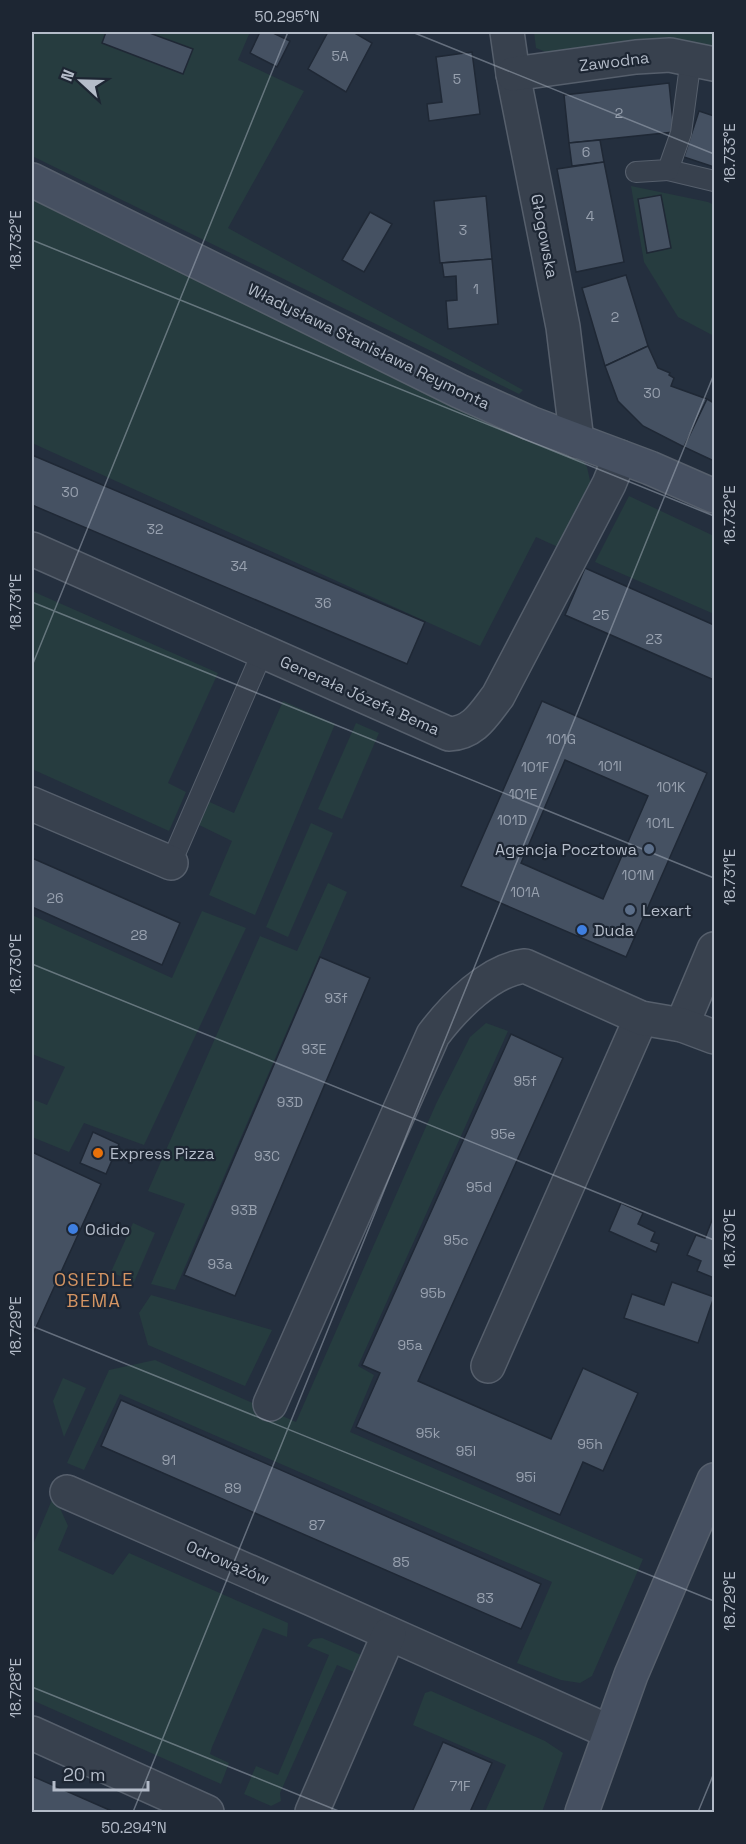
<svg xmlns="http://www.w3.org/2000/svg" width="746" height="1844" viewBox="0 0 746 1844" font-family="'Space Grotesk',sans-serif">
<rect width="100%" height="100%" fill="#242f3e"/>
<g fill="#263c3f">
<path d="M32 32H250L238 60 304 91 228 228 523 390 519 394 32 156Z"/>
<path d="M534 32H714V56L660 41 546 52 536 48Z"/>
<path d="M631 186 708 202 714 205V336L678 317 644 262Z"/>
<path d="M32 199 471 414 581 458 587 467 591 485 558 547 536 537 480 646 32 443Z"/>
<path d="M629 496 714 536V614L595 562Z"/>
<path d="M32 591 218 673 168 783 186 792 169 831 32 769Z"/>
<path d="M283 701 335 724 255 915 209 895 232 841 197 824 205 800 234 813Z"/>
<path d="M356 723 379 733 342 819 318 809Z"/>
<path d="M311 823 333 833 288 937 266 927Z"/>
<path d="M328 883 347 892 175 1290 151 1284 185 1204 148 1191 260 936 297 951Z"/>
<path d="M202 911 246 928 144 1145 84 1123 69 1152 32 1137V1099L47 1105 65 1067 32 1054V915L172 978Z"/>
<path d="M486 1023 508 1031 358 1366 374 1375 350 1432 643 1559 592 1676 580 1683 561 1680 517 1663 552 1582 120 1394 84 1470 67 1463 109 1370 155 1360 296 1422 436 1104 470 1037Z"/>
<path d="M133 1223 155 1233 134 1282 111 1272Z"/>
<path d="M151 1295 272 1330 245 1386 148 1345 139 1313Z"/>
<path d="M63 1378 86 1388 64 1437 53 1401Z"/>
<path d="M54 1495 68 1526 58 1550 113 1575 129 1553 288 1623 287 1637 263 1628 212 1747 210 1754 229 1763 221 1784 32 1700V1547Z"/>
<path d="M322 1638 368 1658 361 1675 337 1665 280 1793 281 1801 271 1806 244 1794 256 1766 278 1775 329 1655 307 1646 313 1639Z"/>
<path d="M431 1691 545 1741 563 1753 542 1812H485L506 1765 413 1725 425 1693Z"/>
</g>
<g fill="#455162" stroke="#1f2835" stroke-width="1.5" fill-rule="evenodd">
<path d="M106 32H147L193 49 183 74 102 43Z"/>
<path d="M260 32H271L290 41 277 67 250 53Z"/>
<path d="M328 32H353L372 43 346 92 308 69Z"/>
<path d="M472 52 480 114 429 121 427 104 442 102 436 57Z"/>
<path d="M669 83 674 132 569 143 564 95Z"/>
<path d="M699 111 714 116V167L684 157Z"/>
<path d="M600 140 604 162 572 166 569 143Z"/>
<path d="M604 162 624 262 576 272 557 169Z"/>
<path d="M661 195 671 248 647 253 638 199Z"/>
<path d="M486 196 492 259 440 263 434 201Z"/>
<path d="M370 212 392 224 364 272 342 260Z"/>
<path d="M492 259 498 324 448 329 446 301 457 300 456 276 444 277 442 263Z"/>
<path d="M626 275 648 346 605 366 582 288Z"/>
<path d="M648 346 658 368 670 373 669 375 674 378 671 386 707 399 684 447 643 426 618 401 605 366Z"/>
<path d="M707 399 714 403V461L684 447Z"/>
<path d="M32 455 425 622 407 664 32 505Z"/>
<path d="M585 568 714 625V680L565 615Z"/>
<path d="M542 701 707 773 626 957 461 886ZM565 760 648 796 603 899 521 863Z"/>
<path d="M32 858 180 923 162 965 32 907Z"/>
<path d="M320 957 370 978 235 1296 184 1275Z"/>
<path d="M511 1034 563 1058 418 1381 551 1439 583 1368 638 1393 603 1471 583 1462 560 1515 356 1427 380 1373 362 1365Z"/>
<path d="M93 1132 119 1144 106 1174 80 1163Z"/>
<path d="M32 1152 101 1184 32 1336Z"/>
<path d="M621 1203 643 1213 638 1224 655 1232 651 1241 659 1244 656 1252 609 1231Z"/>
<path d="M714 1215V1278L697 1271 701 1261 687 1255 696 1235 705 1238Z"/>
<path d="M672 1282 714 1297 698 1343 624 1318 632 1294 664 1305Z"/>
<path d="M121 1400 541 1584 521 1629 101 1446Z"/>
<path d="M443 1742 492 1763 470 1812H412Z"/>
<path d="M32 1776 114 1812H32Z"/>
</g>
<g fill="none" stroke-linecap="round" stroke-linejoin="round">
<g stroke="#565f6c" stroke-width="22">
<g id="lane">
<path d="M668 170 714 181"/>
<path d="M636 172 668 170 681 133 691 58"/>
<path d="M171 863 263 651"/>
</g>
</g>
<g stroke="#565f6c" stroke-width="36">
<g id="street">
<path d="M507 32 513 74 563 327 577 441"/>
<path d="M513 74 636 57 670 55 714 64"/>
<path d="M32 549 449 734C474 733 484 714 498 696L609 484 620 457"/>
<path d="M32 804 171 863"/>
<path d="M682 1025 714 949"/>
<path d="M488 1366 641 1018"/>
<path d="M270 1404 433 1035C454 1007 490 970 525 966L641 1018 682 1025 714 1037"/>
<path d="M67 1492 314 1600 610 1732"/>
<path d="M32 1733 207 1812"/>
<path d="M312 1812 389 1634"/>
</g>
</g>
<g stroke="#565f6c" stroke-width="36">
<g id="secondary">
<path d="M32 180 459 391 530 423 650 468 714 496"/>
<path d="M582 1812 631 1675 714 1480"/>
</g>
</g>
<use href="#lane" stroke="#38414e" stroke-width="20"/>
<use href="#street" stroke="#38414e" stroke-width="33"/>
<use href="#secondary" stroke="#465061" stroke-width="33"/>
</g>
<path fill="none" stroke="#b4bcc9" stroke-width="1.5" stroke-opacity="0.45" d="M412 32 714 154M32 240 714 516M32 602 714 878M32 666 288 32M32 964 714 1240M32 1326 714 1601M32 1687 341 1812M133 1812 714 374M698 1812 714 1773"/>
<g fill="#5c6f8a" stroke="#1d2633" stroke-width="2">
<circle cx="649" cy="849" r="6"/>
<circle cx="630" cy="910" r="6"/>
</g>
<g fill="#3f7fe0" stroke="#1d2633" stroke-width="2">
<circle cx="582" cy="930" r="6"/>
<circle cx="73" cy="1229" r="6"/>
</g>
<circle fill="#e8710a" stroke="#1d2633" stroke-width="2" cx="98" cy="1153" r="6"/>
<g text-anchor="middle" stroke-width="4.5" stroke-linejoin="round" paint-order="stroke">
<g font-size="14" fill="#98a1af">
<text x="340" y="61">5A</text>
<text x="457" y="84">5</text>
<text x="619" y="118">2</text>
<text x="586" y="157">6</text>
<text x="590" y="221">4</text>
<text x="463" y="235">3</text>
<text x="476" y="294">1</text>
<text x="615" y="322">2</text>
<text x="652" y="398">30</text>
<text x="70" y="497">30</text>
<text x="155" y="534">32</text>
<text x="239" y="571">34</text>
<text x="323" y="608">36</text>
<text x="601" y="620">25</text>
<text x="654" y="644">23</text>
<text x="561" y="744">101G</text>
<text x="610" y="771">101I</text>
<text x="535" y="772">101F</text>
<text x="671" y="792">101K</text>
<text x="523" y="799">101E</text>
<text x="512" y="825">101D</text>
<text x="660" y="828">101L</text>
<text x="638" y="880">101M</text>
<text x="525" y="897">101A</text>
<text x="55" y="903">26</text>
<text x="139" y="940">28</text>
<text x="336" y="1003">93f</text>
<text x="314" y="1054">93E</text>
<text x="525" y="1086">95f</text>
<text x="290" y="1107">93D</text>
<text x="503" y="1139">95e</text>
<text x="267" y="1161">93C</text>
<text x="479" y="1192">95d</text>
<text x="244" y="1215">93B</text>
<text x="456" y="1245">95c</text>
<text x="220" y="1269">93a</text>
<text x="433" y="1298">95b</text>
<text x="410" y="1350">95a</text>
<text x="428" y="1438">95k</text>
<text x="590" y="1449">95h</text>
<text x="466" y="1456">95l</text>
<text x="169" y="1465">91</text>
<text x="526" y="1482">95i</text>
<text x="233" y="1493">89</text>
<text x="317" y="1530">87</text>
<text x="401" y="1567">85</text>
<text x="485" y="1603">83</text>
<text x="460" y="1791">71F</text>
</g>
<g font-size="16" fill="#b4bcc9" stroke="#1d2633">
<text transform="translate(614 61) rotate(-7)" y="6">Zawodna</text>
<text transform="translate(545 236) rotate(79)" y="6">Głogowska</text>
<text transform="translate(369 346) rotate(26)" y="6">Władysława Stanisława Reymonta</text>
<text transform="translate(360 695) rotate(24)" y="6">Generała Józefa Bema</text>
<text transform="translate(228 1562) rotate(23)" y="6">Odrowążów</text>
</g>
<g font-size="16" fill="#b4bcc9" stroke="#1d2633" text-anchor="start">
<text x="637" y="855" text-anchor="end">Agencja Pocztowa</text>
<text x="642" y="916">Lexart</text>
<text x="594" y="936">Duda</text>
<text x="110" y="1159">Express Pizza</text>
<text x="85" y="1235">Odido</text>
</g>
<g font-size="18" letter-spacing="1.5" fill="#d59563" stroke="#1d2633">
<text x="94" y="1286">OSIEDLE<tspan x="94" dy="21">BEMA</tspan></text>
</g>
</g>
<rect width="746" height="1844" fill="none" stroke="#1d2633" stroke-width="66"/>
<g transform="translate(81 81) rotate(292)" stroke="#1d2633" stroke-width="4.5" paint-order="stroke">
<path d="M0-4.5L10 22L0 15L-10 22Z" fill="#b4bcc9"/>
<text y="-9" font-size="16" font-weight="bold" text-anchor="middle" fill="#b4bcc9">N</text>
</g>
<path d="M54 1781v9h94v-9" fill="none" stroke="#b4bcc9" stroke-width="3"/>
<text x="63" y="1781" font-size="18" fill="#b4bcc9" stroke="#1d2633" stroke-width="4.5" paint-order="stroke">20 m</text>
<rect x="33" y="33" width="680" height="1778" fill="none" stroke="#b4bcc9" stroke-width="2"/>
<g font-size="15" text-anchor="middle" fill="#b4bcc9">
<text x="287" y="22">50.295°N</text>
<text transform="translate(730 153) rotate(-90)" y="5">18.733°E</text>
<text transform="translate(16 240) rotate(-90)" y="5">18.732°E</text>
<text transform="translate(730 515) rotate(-90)" y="5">18.732°E</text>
<text transform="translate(16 602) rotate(-90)" y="5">18.731°E</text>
<text transform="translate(730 877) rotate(-90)" y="5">18.731°E</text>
<text transform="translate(16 964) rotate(-90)" y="5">18.730°E</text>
<text transform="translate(730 1239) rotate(-90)" y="5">18.730°E</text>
<text transform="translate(16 1326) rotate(-90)" y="5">18.729°E</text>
<text transform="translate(730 1601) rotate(-90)" y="5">18.729°E</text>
<text transform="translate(16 1688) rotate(-90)" y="5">18.728°E</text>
<text x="134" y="1833">50.294°N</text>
</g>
</svg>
